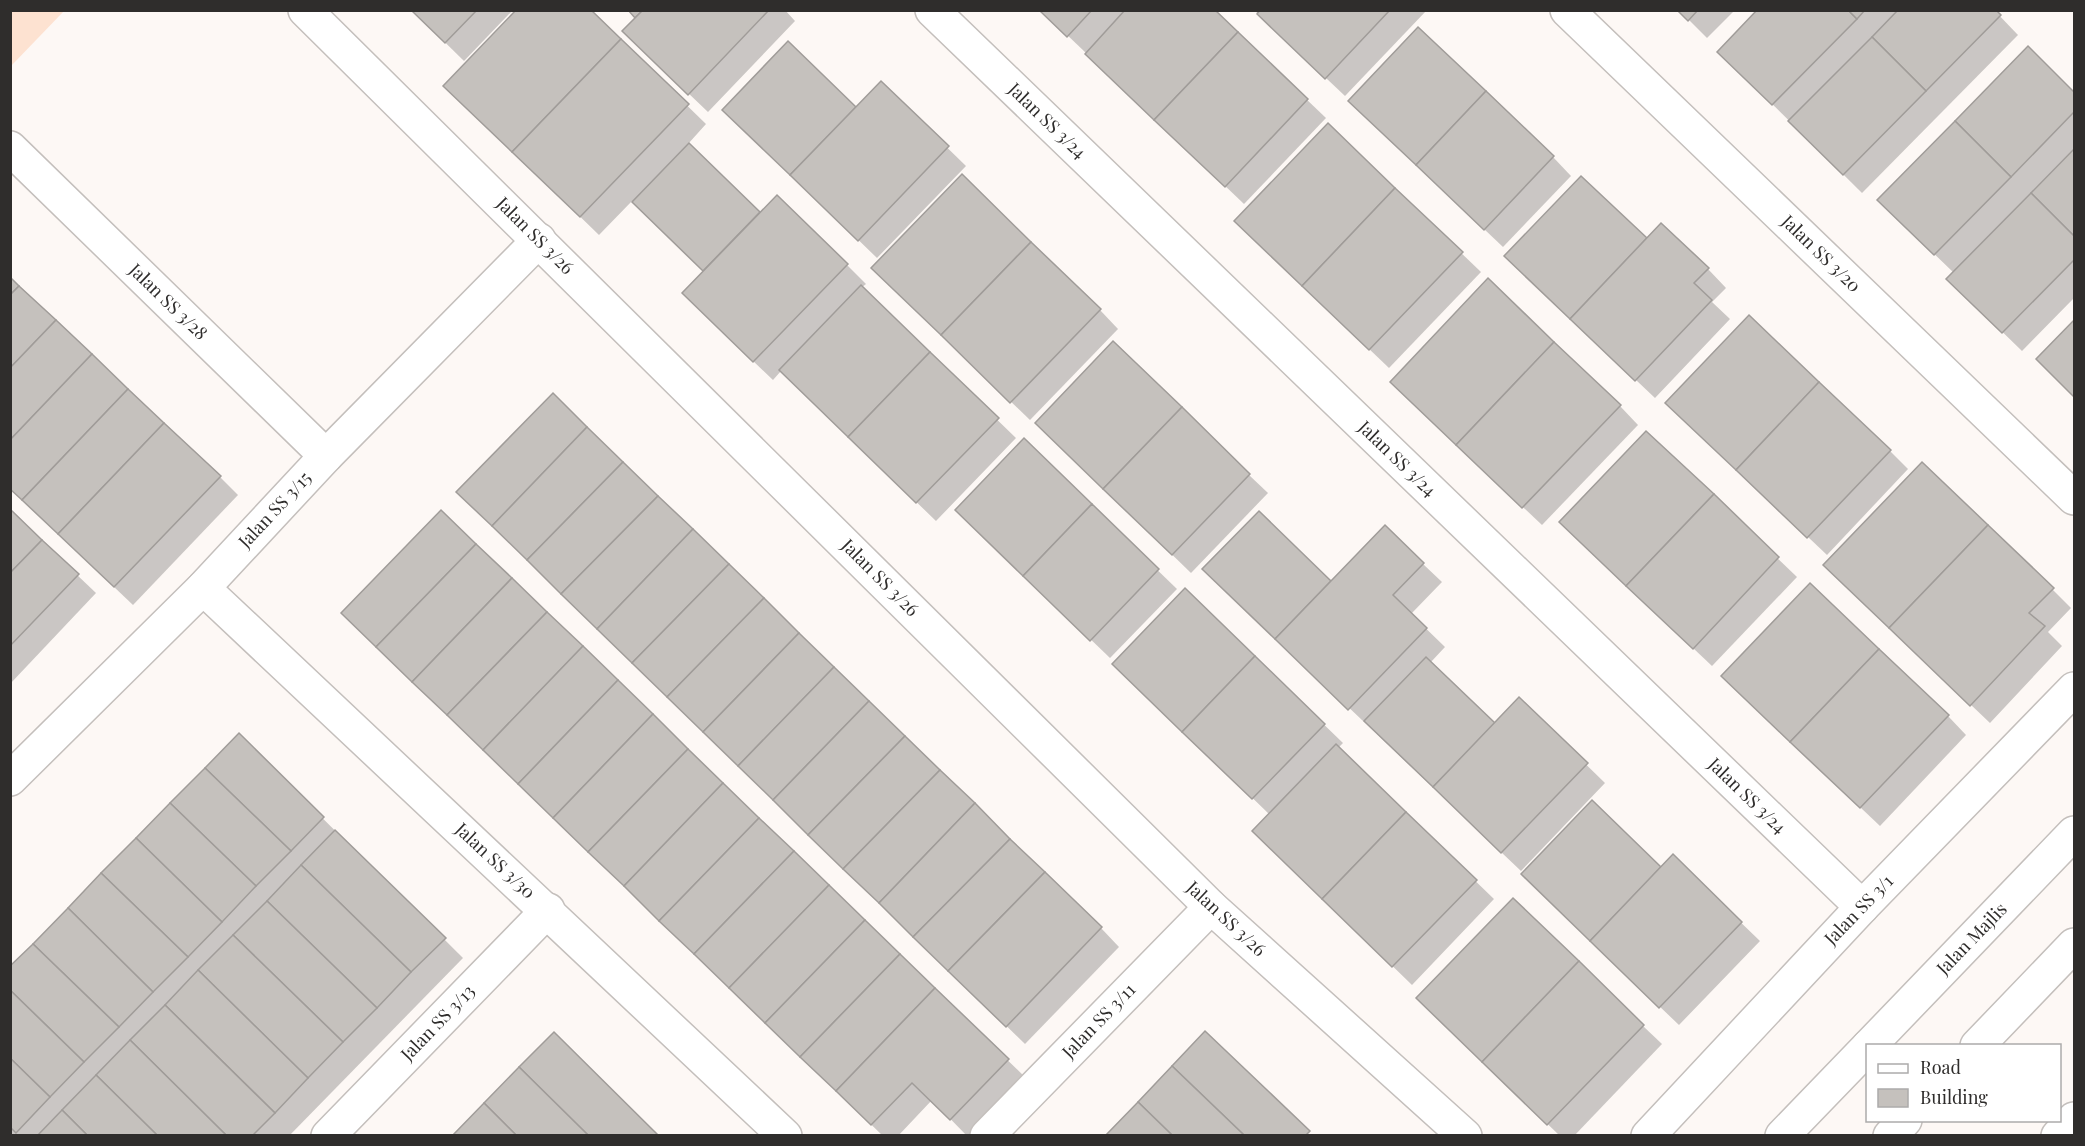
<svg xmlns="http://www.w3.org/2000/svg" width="2085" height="1146" viewBox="0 0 2085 1146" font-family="'Playfair Display',serif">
<rect width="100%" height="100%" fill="#fdf8f5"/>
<path fill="#fde2d1" d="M11 10 64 11 11 66 10 11Z"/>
<g fill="#0003">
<path d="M412 10H513L464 61Z"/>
<path d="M589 10 706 124 688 144 760 214 847 265 866 284 861 288 1016 438 936 521 781 371 773 380 702 312 705 271 632 201 599 235 464 104Z"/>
<path d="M629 10H785L795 21 708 112 643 50 637 18Z"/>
<path d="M1041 10H1213L1326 118 1244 204Z"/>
<path d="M1254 10H1427L1345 96Z"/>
<path d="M1679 10H1735L1707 38Z"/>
<path d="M1760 10H1994L2018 35 1862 193 1738 70Z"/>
<path d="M2028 48 2074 94V298L2022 351 1948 279 1954 273 1898 219Z"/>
<path d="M881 83 966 166 877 258 743 128 856 109Z"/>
<path d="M1369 120 1553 157 1571 176 1503 247Z"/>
<path d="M1328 125 1481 272 1389 368 1255 240Z"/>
<path d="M1708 269 1726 288 1712 302 1730 319 1655 398 1525 275Z"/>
<path d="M892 287 1100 310 1118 329 1030 420Z"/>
<path d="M2074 322V395L2038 359Z"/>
<path d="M1410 401 1620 406 1638 425 1542 525Z"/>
<path d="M1686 421 1890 451 1908 469 1827 555Z"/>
<path d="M1647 433 1797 577 1712 666 1580 541Z"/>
<path d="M1024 441 1177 589 1110 658 976 529Z"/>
<path d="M1055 441 1249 475 1268 493 1191 573Z"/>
<path d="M220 477 238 495 133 605 10 488Z"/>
<path d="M477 510 1101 928 1119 947 1025 1044Z"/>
<path d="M10 511 96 593 10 684Z"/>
<path d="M441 512 1027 1079 972 1136H967L932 1100 898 1136H883L362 632Z"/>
<path d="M1423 564 1442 582 1411 614 1445 647 1430 663 1495 725 1519 699 1605 783 1521 871 1223 588 1331 583Z"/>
<path d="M1844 584 2052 589 2071 608 2048 632 2062 646 1990 723Z"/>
<path d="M1185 590 1343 743 1338 748 1494 899 1412 985 1273 850 1270 815 1133 682Z"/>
<path d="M1742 695 1948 716 1966 735 1880 826Z"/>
<path d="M239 735 463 958 289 1136H10V968Z"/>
<path d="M1673 857 1760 941 1679 1025 1541 893 1661 869Z"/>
<path d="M1437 1017 1643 1026 1662 1044 1574 1136H1560Z"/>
</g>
<g fill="#c5c1bd" stroke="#a09c99" stroke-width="1.5">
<path d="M411 10H477L445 43Z"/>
<path d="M516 10H591L621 39 512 152 443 86Z"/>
<path d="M628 10H643L635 18Z"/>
<path d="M643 10H769L688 95 622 31Z"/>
<path d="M1039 10H1092L1067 37Z"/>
<path d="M1125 10H1215L1238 32 1154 120 1085 54Z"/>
<path d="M1260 10H1390L1325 79 1257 14Z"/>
<path d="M1677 10H1698L1688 21Z"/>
<path d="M1757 10H1848L1857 19 1772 105 1717 52Z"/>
<path d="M1848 10H1865L1857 19Z"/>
<path d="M1898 10H1996L2001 15 1926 91 1872 37Z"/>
<path d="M1418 27 1486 91 1416 165 1348 101Z"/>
<path d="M1238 32 1308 99 1225 187 1154 120Z"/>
<path d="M1872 37 1926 91 1843 175 1788 121Z"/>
<path d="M621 39 689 104 580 217 512 152Z"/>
<path d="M788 41 856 107 790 175 722 110Z"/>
<path d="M2028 46 2074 92V112L2011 177 1955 121Z"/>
<path d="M881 81 949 146 858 241 790 175Z"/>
<path d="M1486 91 1554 156 1484 230 1416 165Z"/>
<path d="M1955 121 2011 177 1934 255 1877 200Z"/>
<path d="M1328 123 1395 188 1302 286 1234 221Z"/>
<path d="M689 143 760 212 703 271 632 202Z"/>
<path d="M2074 149V236L2031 193Z"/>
<path d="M962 174 1031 242 941 335 871 268Z"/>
<path d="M1581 176 1647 238 1570 319 1504 256Z"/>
<path d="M1395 188 1463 252 1369 350 1302 286Z"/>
<path d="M2031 193 2074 236V260L2002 333 1946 279Z"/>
<path d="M777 195 848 264 753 362 682 293Z"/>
<path d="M1661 223 1709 268 1694 283 1712 300 1635 381 1570 319Z"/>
<path d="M1031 242 1101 309 1010 403 941 335Z"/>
<path d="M10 277 19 286 10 295Z"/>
<path d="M1488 278 1554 342 1456 445 1390 382Z"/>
<path d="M861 285 930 352 848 437 779 370Z"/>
<path d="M19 286 56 320 10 368V295Z"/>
<path d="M1749 315 1819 382 1736 470 1665 403Z"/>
<path d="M56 320 92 354 10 440V368Z"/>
<path d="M2074 320V397L2036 359Z"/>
<path d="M1113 341 1182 407 1103 489 1035 423Z"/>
<path d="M1554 342 1621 405 1522 508 1456 445Z"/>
<path d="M930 352 999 418 916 503 848 437Z"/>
<path d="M92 354 128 389 22 500 10 489V440Z"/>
<path d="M1819 382 1891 450 1807 538 1736 470Z"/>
<path d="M128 389 164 423 58 534 22 500Z"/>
<path d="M553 393 587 427 492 526 456 492Z"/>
<path d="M1182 407 1250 474 1172 555 1103 489Z"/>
<path d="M164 423 221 476 114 587 58 534Z"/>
<path d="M587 427 623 462 527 560 492 526Z"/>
<path d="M1646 431 1714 494 1626 586 1559 522Z"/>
<path d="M1024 438 1092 504 1023 576 955 510Z"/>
<path d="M623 462 658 496 561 594 527 560Z"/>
<path d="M1922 462 1988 525 1889 628 1823 565Z"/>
<path d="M1714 494 1779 557 1693 649 1626 586Z"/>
<path d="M658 496 693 529 597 629 561 594Z"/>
<path d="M1092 504 1159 569 1090 641 1023 576Z"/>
<path d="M10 509 42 540 10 573Z"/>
<path d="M441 510 476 544 376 647 341 613Z"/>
<path d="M1259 511 1331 581 1275 639 1202 569Z"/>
<path d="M1385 525 1424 563 1393 595 1427 628 1348 710 1275 639Z"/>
<path d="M1988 525 2054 588 2029 613 2045 626 1970 706 1889 628Z"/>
<path d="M693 529 729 564 632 663 597 629Z"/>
<path d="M42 540 79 574 10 646V573Z"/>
<path d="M476 544 512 578 412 682 376 647Z"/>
<path d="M729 564 764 598 667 697 632 663Z"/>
<path d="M512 578 547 612 447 715 412 682Z"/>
<path d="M1810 583 1879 649 1790 742 1721 676Z"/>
<path d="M1185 588 1255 656 1182 732 1112 664Z"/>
<path d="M764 598 799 633 703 732 667 697Z"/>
<path d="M547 612 583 646 483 750 447 715Z"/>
<path d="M799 633 834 667 738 766 703 732Z"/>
<path d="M583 646 618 680 518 784 483 750Z"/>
<path d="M1879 649 1949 715 1860 808 1790 742Z"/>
<path d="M1255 656 1325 724 1252 799 1182 732Z"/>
<path d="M1426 657 1495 723 1433 787 1364 721Z"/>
<path d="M834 667 869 701 773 800 738 766Z"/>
<path d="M618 680 653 714 553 818 518 784Z"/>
<path d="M1519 697 1588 763 1501 853 1433 787Z"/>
<path d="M869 701 905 736 808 835 773 800Z"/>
<path d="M653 714 688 749 588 852 553 818Z"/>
<path d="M239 733 324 817 291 851 205 768Z"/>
<path d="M905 736 940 770 843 869 808 835Z"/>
<path d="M1336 744 1406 812 1322 899 1252 831Z"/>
<path d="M688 749 723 783 624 886 588 852Z"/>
<path d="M205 768 291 851 256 886 170 803Z"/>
<path d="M940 770 975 803 879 903 843 869Z"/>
<path d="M723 783 759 818 659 921 624 886Z"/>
<path d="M1592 800 1661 867 1590 941 1521 874Z"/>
<path d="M170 803 256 886 222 922 136 838Z"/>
<path d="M975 803 1010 839 913 937 879 903Z"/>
<path d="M1406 812 1477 880 1392 967 1322 899Z"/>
<path d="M759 818 794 851 694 954 659 921Z"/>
<path d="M335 830 446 938 411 972 301 865Z"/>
<path d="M136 838 222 922 188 957 101 873Z"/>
<path d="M1010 839 1045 872 948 971 913 937Z"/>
<path d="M794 851 829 885 729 988 694 954Z"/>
<path d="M1673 854 1742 922 1659 1008 1590 941Z"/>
<path d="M301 865 411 972 377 1008 267 901Z"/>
<path d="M1045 872 1102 927 1006 1027 948 971Z"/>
<path d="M101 873 188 957 153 992 68 908Z"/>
<path d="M829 885 865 920 765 1023 729 988Z"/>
<path d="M1513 898 1579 961 1482 1062 1416 998Z"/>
<path d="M267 901 377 1008 343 1042 233 935Z"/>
<path d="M68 908 153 992 119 1027 33 944Z"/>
<path d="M865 920 900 954 800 1057 765 1023Z"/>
<path d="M233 935 343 1042 308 1078 198 970Z"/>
<path d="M33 944 119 1027 84 1062 10 990V966Z"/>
<path d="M900 954 935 988 836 1091 800 1057Z"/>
<path d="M1579 961 1644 1025 1547 1125 1482 1062Z"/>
<path d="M198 970 308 1078 275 1113 165 1005Z"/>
<path d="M935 988 1009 1059 950 1120 912 1083 871 1125 836 1091Z"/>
<path d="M10 990 84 1062 50 1097 10 1058Z"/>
<path d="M165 1005 275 1113 252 1136H227L130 1040Z"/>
<path d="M1205 1031 1310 1131 1305 1136H1245L1172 1066Z"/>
<path d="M554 1032 659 1136H589L519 1067Z"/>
<path d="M130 1040 227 1136H158L96 1075Z"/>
<path d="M10 1058 50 1097 16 1133 10 1127Z"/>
<path d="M1172 1066 1245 1136H1173L1138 1102Z"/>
<path d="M519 1067 589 1136H517L484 1103Z"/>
<path d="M96 1075 158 1136H88L62 1110Z"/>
<path d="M1138 1102 1173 1136H1105Z"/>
<path d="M484 1103 517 1136H452Z"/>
<path d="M62 1110 88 1136H37Z"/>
</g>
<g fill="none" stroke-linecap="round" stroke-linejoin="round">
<g stroke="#c4bfbc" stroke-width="36">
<g id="minor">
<path d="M305 10 1211 907 1465 1136"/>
<path d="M932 10 1862 907"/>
<path d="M1567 10 2074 498"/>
<path d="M10 148 326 456"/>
<path d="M203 588 785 1136"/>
<path d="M10 779 203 588 326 456 539 240"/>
<path d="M328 1136 548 910"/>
<path d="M987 1136 1211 907"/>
<path d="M1648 1136 1862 907 2074 689"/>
<path d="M2058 1136 2074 1119"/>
</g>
</g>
<g stroke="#c4bfbc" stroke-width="36">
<g id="secondary">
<path d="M1869 1046 2074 833"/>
<path d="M1977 1046 2074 945"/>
<path d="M1782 1136 1868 1047"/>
<path d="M1890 1136 1905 1120"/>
</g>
</g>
<use href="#minor" stroke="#fff" stroke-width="33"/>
<use href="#secondary" stroke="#fff" stroke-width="33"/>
</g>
<g text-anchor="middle" stroke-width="6" stroke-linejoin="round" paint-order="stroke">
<g font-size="18" fill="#2f2d2c" stroke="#fff">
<text transform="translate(1047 121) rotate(44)" y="6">Jalan SS 3/24</text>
<text transform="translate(535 236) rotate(45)" y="6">Jalan SS 3/26</text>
<text transform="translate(1821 254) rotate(44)" y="6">Jalan SS 3/20</text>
<text transform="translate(168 302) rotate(44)" y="6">Jalan SS 3/28</text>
<text transform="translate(1397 459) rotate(44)" y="6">Jalan SS 3/24</text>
<text transform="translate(275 510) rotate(-47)" y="6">Jalan SS 3/15</text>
<text transform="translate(880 578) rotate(45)" y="6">Jalan SS 3/26</text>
<text transform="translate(1747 796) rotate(44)" y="6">Jalan SS 3/24</text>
<text transform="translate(495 861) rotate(43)" y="6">Jalan SS 3/30</text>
<text transform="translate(1859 910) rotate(-46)" y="6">Jalan SS 3/1</text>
<text transform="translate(1226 919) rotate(43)" y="6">Jalan SS 3/26</text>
<text transform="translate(1972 939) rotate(-46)" y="6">Jalan Majlis</text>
<text transform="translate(1099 1021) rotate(-46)" y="6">Jalan SS 3/11</text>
<text transform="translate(438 1023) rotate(-46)" y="6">Jalan SS 3/13</text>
</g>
</g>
<rect width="2085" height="1146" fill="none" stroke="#2f2d2c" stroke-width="24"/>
<rect x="1866" y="1044" width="195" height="78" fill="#ffffff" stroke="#acabab" stroke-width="1.5"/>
<rect x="1878" y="1064" width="30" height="9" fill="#ffffff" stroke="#acabab" stroke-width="1.5"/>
<text x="1920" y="1074" font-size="18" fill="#2f2d2c">Road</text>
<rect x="1878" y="1089" width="30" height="18" fill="#c5c1bd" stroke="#acabab" stroke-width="1.5"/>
<text x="1920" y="1104" font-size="18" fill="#2f2d2c">Building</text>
</svg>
